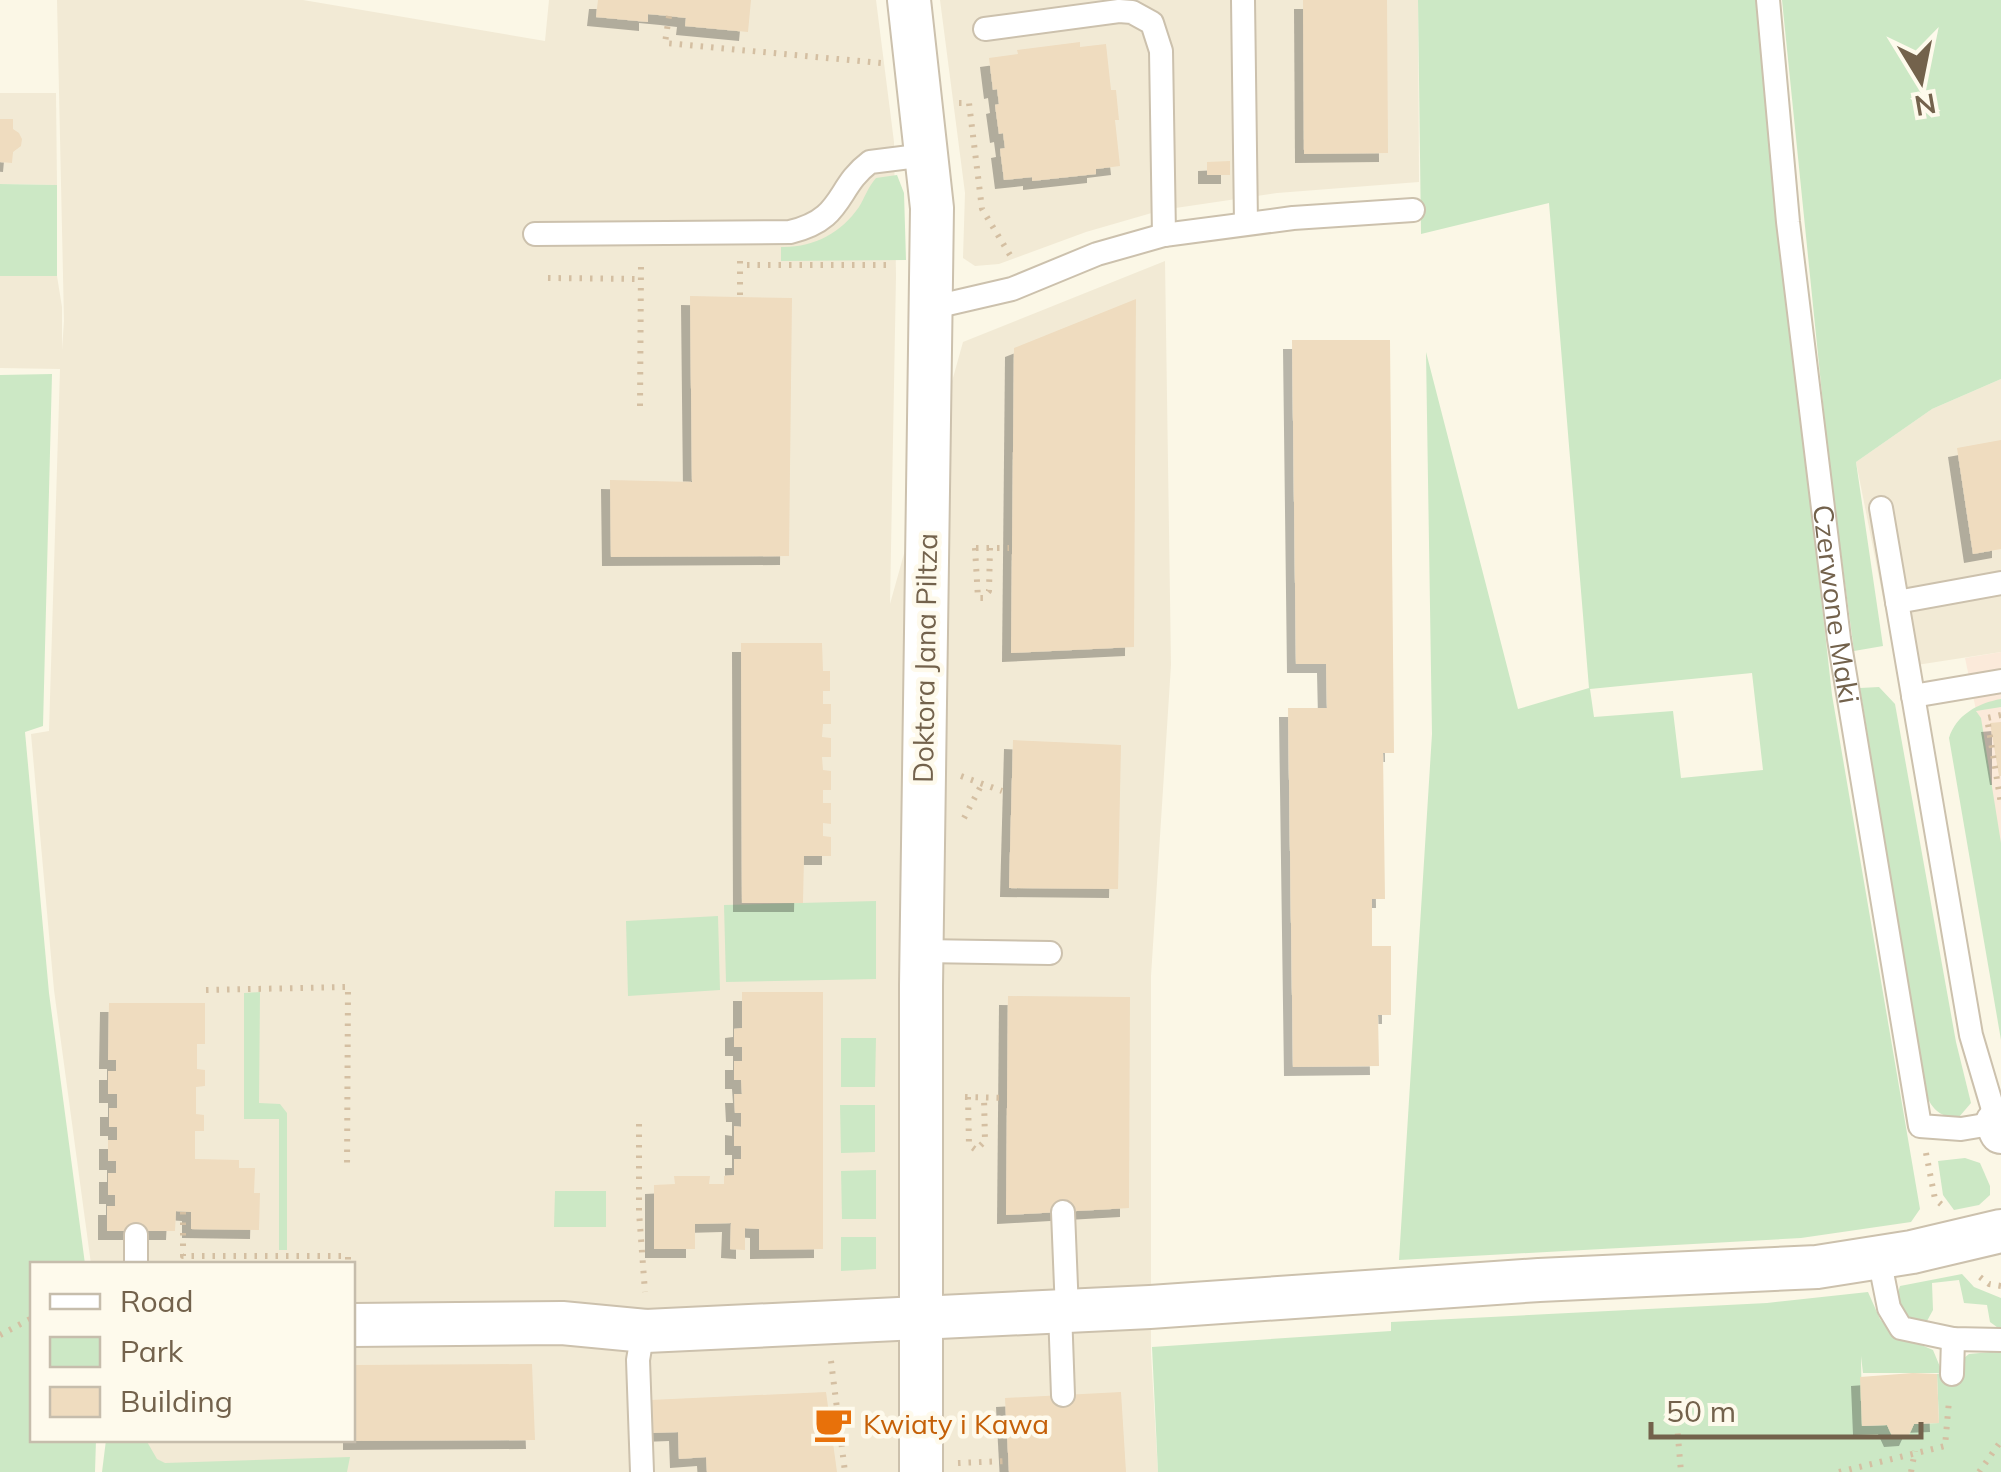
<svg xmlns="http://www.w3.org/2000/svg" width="2001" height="1472" viewBox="0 0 2001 1472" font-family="Mulish,sans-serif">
<defs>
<filter id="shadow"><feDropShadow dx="-9" dy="9" stdDeviation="0" flood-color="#0004"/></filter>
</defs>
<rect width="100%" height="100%" fill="#fbf7e6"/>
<g fill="#f2ead5">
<path d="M57 0H303L545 41 549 0H876L894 142 896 276 890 604 963 342 1165 261 1171 665 1151 976V1354L1158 1472H141L129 1440H352V1264H91L54 990 31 734 49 731 60 369 0 368V276H57L62 307V350L64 321Z"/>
<path d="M940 0H1418L1419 182 1277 193 1162 210 1086 232 999 264 975 266 963 258 965 193Z"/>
<path d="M0 93H56L57 185 0 184Z"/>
<path d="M2001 379V652L1897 668 1856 462 1932 409Z"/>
</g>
<path fill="#fbeada" d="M2001 652V914L1976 710 1965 658Z"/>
<g fill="#cce8c5" fill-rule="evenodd">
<path d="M1418 0H1760L1792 335 1832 695 1920 1209 1911 1222 1801 1238 1399 1260 1432 734 1426 352 1518 709 1589 688 1549 203 1421 234ZM1752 673 1763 770 1681 778 1673 711 1594 717 1590 689Z"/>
<path d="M1782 0H2001V379L1932 409 1856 462 1883 646 1854 651 1829 463Z"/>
<path d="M897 175 904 193 906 260 781 261V247C813 248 841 233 859 207 865 197 868 187 876 178Z"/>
<path d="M0 184 57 185V276H0Z"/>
<path d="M52 374 43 726 25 732 49 993 85 1264H32V1440H96L95 1472H0V375Z"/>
<path d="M1879 687 1895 704 1956 1042 1971 1103 1959 1117C1941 1119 1931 1108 1925 1092L1860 688Z"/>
<path d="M2001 699V707L1976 711 1981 718 2001 843V1040L1949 738C1956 715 1978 703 2001 699Z"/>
<path d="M876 901V979L726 982 724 905Z"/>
<path d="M718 916 720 990 628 996 626 921Z"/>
<path d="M260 992 259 1103 280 1104 287 1113V1250H279V1119H244V993Z"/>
<path d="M841 1038H876L875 1087H841Z"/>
<path d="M840 1105H875V1152L841 1153Z"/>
<path d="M1965 1158 1980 1163 1990 1186V1195L1979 1205 1954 1210 1943 1195 1938 1161Z"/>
<path d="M876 1170V1219H842L841 1171Z"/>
<path d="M555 1191H606V1227H554Z"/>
<path d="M841 1237H876V1269L841 1271Z"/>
<path d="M1962 1274 1974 1287 2001 1298V1330L1990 1322 1987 1305 1964 1303 1959 1280 1932 1283 1933 1310 1927 1321 1915 1323C1901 1314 1894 1302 1900 1286Z"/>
<path d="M1868 1292 1880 1319 1891 1332 1933 1350 1943 1374 1969 1354 2001 1351V1472H1158L1152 1347 1391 1331V1322L1767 1303ZM1861 1356 1863 1373H1942L1937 1374 1939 1423 1914 1424 1908 1437 1893 1438 1887 1425 1862 1426Z"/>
<path d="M106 1440H146L157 1459 165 1463 350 1457 347 1472H102Z"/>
</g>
<g fill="#efdcbf" filter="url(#shadow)">
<path d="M598 0H751L748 32 685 26 686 18 669 16 648 14V22L596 17Z"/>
<path d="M1303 0H1387L1388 153 1304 154Z"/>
<path d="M1080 42V47L1106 44 1111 90H1116L1119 120H1115L1120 166 1096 169V174L1032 181V177L1004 180 1000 149 1005 148 1003 133 999 134 995 105 999 104 997 89 993 90 989 58 1018 54 1017 50Z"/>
<path d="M0 119H13V129L19 133 22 139 21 146 13 152 12 163 0 162Z"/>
<path d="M1230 161V175H1207V162Z"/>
<path d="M690 296 792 298 789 556 611 557 610 480 692 482Z"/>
<path d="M1136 299 1134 647 1011 653 1014 348Z"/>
<path d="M1292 340H1390L1394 753H1383L1385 899H1372V946H1391V1015H1378L1379 1066 1293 1067 1288 708H1327L1326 664H1296Z"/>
<path d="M2001 440V549L1973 554 1957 448Z"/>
<path d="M741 643H822L823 671H830V691H823V704H831V724H823L822 737 831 738V757H822L823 770 831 771V790H823V803H831V824L823 823V836L831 837V856H804L803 903H742Z"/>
<path d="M2001 722V776H1999L1990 723Z"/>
<path d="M1013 740 1121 745 1118 889 1009 888Z"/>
<path d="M742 992H823V1249L759 1250V1229L745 1228V1250L730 1249 731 1223 695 1224V1249H654V1185L675 1184 674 1176H710L709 1184H724V1176L734 1175V1159H741V1146H734V1126L741 1127V1113H735L734 1094H742L741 1080H734V1061H742V1047H734V1029L742 1028Z"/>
<path d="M1008 996 1130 997 1129 1208 1006 1215Z"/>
<path d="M109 1003H205V1044H197V1069L205 1070V1086L196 1087V1114L204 1115V1131H195V1159L239 1160V1168H255L254 1193H260L259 1230 191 1229V1212L176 1211 175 1231H107V1206H115V1195H108V1173H116V1161H108V1140H117V1127H109V1108H117V1094H108V1071H116V1060H108Z"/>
<path d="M532 1364 535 1440 352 1441V1365Z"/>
<path d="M1913 1373 1937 1374 1939 1423 1914 1424 1908 1437 1893 1438 1887 1425 1862 1426 1860 1377Z"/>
<path d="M826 1392 837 1472H707L706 1457 679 1459 678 1432 652 1433 650 1400Z"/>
<path d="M1121 1392 1126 1472H1009L1005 1398Z"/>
</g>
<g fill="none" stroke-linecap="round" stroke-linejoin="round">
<g stroke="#ccc1ad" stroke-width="26">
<g id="lane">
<path d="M1243 0 1246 223"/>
<path id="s1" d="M1768 0 1788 222 1839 639 1920 1126 1961 1129 1997 1123 1971 1035 1881 508"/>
<path d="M985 29 1119 11 1132 12 1152 23 1161 51 1164 235"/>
<path d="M535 234 790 232C845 219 835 188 870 162L926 155"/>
<path d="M930 308 1012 289 1097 254 1164 235 1293 218 1413 210"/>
<path d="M1897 602 2001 583"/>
<path d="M1913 696 2001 681"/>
<path d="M922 951 1050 953"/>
<path d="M1063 1212 1067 1311"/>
<path d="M1879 1258 1889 1308 1901 1328 1953 1339 2001 1340"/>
<path d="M136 1264V1235"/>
<path d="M1060 1311 1063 1395"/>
<path d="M1952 1374 1953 1339"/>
<path d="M642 1472 638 1360 643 1330"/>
</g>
</g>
<g stroke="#ccc1ad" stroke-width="46">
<g id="street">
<path d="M909 0 932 208 921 986V1472"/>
<path d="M1997 1123 2001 1132"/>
<path d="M352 1325 562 1323 646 1331 1150 1307 1539 1280 1817 1267 1912 1252 2001 1231"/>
</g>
</g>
<g stroke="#d4bfa2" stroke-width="6" stroke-dasharray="2.5 8" stroke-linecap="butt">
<path d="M669 16 665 43 881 63"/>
<path d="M959 103H969L982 209 1013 260"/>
<path d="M747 265H894"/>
<path d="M548 278 640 279"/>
<path d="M740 295V261"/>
<path d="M640 406 641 265H644"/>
<path d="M975 548 978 598H983L989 591 990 548"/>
<path d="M976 548H1009"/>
<path d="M2001 715 1987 718 2001 804"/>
<path d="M961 776 1002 791"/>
<path d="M964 818 982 784"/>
<path d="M206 990 348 987 347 1169"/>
<path d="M965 1097 1004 1098"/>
<path d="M968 1097 969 1145 976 1150 985 1141 984 1097"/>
<path d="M639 1124V1212L645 1292"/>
<path d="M1926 1153 1935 1199 1943 1206"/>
<path d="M183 1212V1256H348V1264"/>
<path d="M1980 1277 1989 1284 2001 1286"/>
<path d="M0 1335 32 1318"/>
<path d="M831 1361 845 1472"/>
<path d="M1675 1402 1681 1472"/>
<path d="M958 1463 1006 1461"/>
<path d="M1839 1472 1945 1446 1949 1401"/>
<path d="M1911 1472 1915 1451"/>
<path d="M1979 1472 2001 1441"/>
</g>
<use href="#lane" stroke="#fff" stroke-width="22"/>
<use href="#street" stroke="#fff" stroke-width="42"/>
</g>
<defs>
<g id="cafe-bare" transform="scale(3)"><path d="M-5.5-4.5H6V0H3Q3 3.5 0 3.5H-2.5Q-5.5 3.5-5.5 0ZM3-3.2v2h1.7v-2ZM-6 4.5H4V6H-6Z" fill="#e8710a" stroke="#fefaec" stroke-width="2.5" paint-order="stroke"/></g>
</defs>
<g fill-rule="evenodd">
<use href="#cafe-bare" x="833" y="1424"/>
</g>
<g text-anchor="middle" stroke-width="9" stroke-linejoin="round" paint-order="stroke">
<g font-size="28" fill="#73624c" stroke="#fefaec">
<text dy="10" stroke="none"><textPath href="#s1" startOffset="608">Czerwone Maki</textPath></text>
<text transform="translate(925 658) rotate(-89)" y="10">Doktora Jana Piltza</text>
</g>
<g font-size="28" fill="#c56008" stroke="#fefaec" text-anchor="start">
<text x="863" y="1434">Kwiaty i Kawa</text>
</g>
</g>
<rect x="30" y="1262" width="325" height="180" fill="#fefaec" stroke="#c6bdac" stroke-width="2.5"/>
<rect x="50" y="1294" width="50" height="15" fill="#ffffff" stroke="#c6bdac" stroke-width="2.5"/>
<text x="120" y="1312" font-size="30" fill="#73624c">Road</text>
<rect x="50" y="1337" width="50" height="30" fill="#cce8c5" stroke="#c6bdac" stroke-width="2.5"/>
<text x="120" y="1362" font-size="30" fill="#73624c">Park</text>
<rect x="50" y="1387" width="50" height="30" fill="#efdcbf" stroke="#c6bdac" stroke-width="2.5"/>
<text x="120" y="1412" font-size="30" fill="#73624c">Building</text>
<g transform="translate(1921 80) rotate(170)" stroke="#fefaec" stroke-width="8" paint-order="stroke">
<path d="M0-8L18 38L0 25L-18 38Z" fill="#73624c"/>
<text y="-15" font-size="28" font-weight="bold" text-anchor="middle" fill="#73624c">N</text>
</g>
<path d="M1651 1422v15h270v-15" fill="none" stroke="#73624c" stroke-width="5"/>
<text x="1666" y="1422" font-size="30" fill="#73624c" stroke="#fefaec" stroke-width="8" paint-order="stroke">50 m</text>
</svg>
